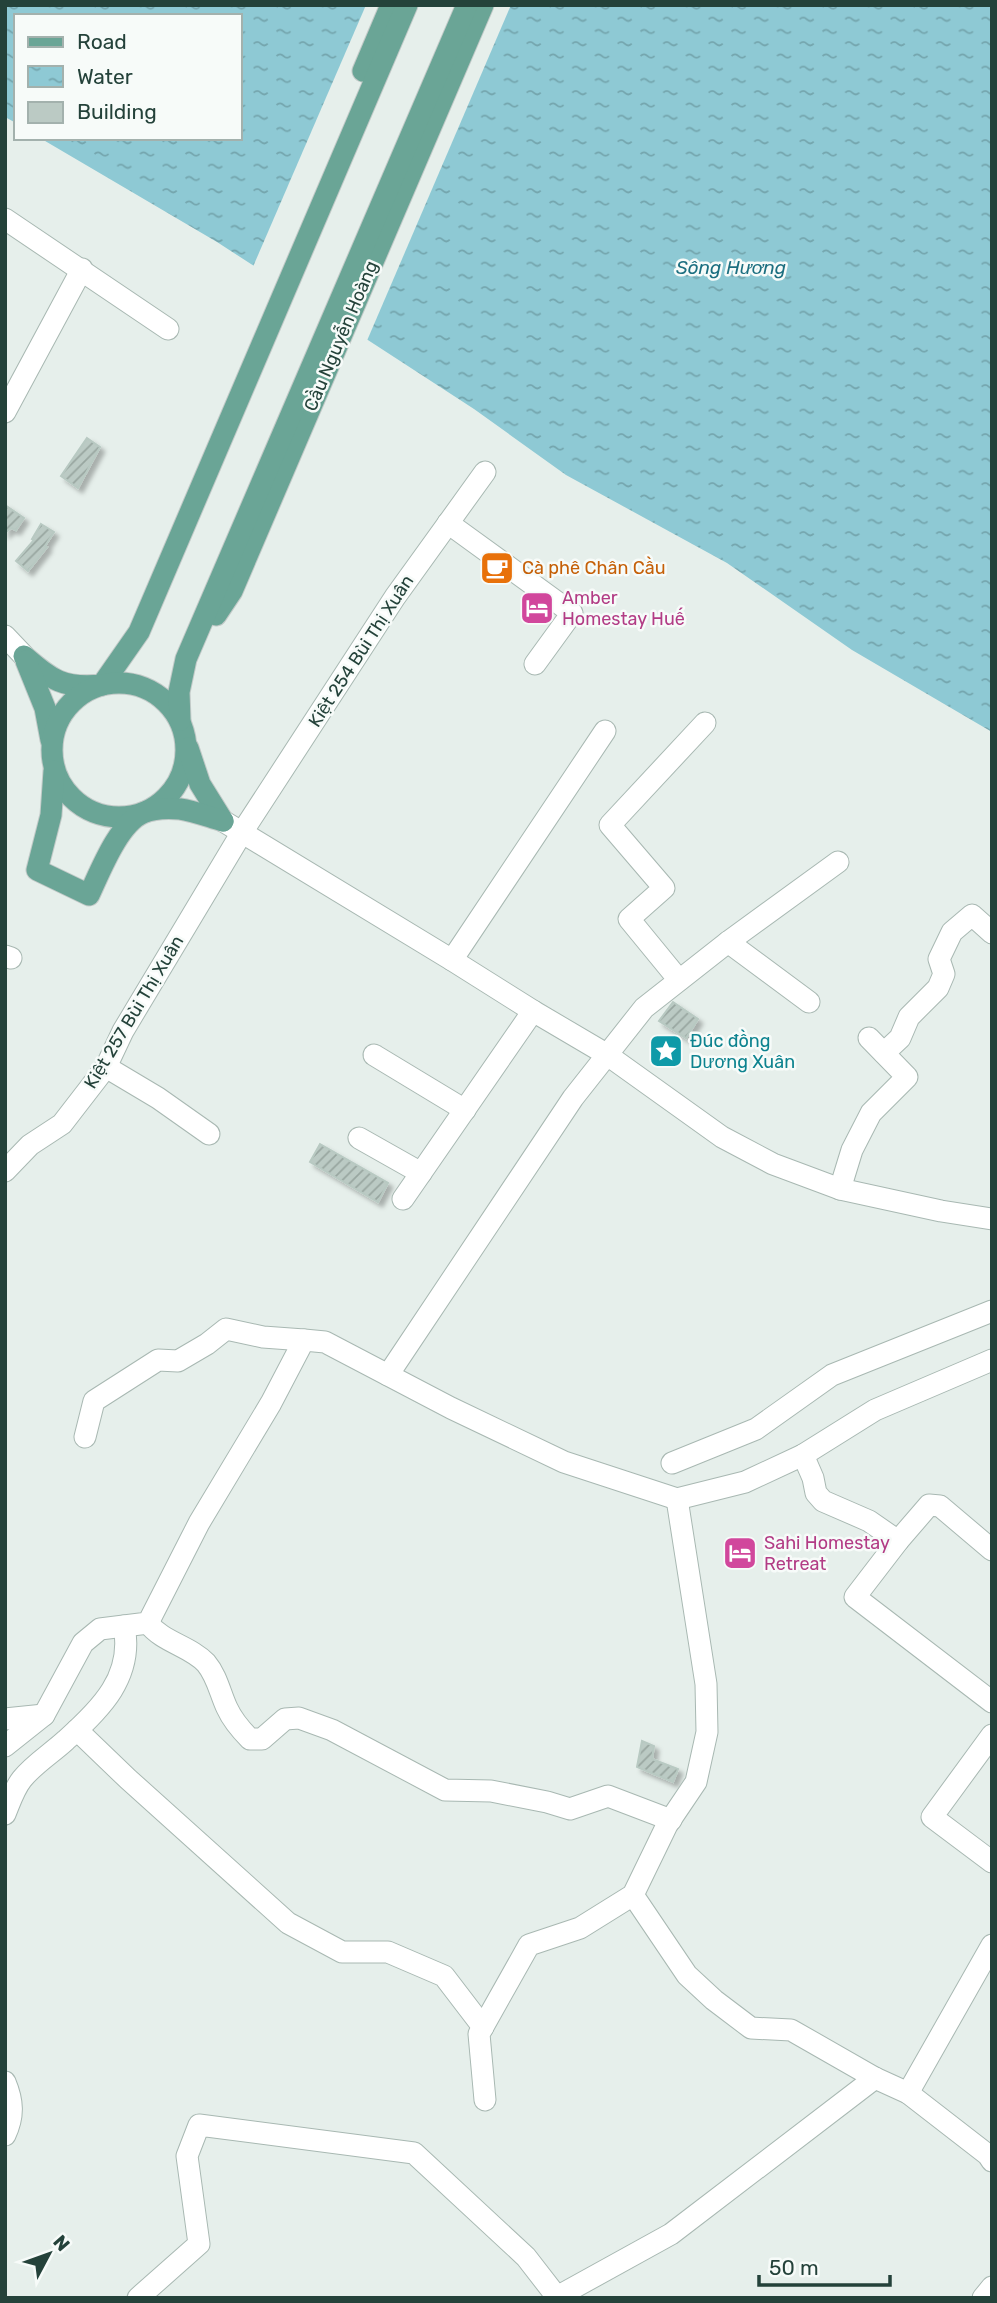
<svg xmlns="http://www.w3.org/2000/svg" width="997" height="2303" viewBox="0 0 997 2303" font-family="Rubik,sans-serif">
<defs>
<pattern id="water-ripples" width="26" height="14" patternUnits="userSpaceOnUse" patternTransform="scale(1.75)"><rect width="26" height="14" fill="#8ec9d4"/><path d="M2 4q2-2 4 0t4 0M15 11q2-2 4 0t4 0" fill="none" stroke="#74a5ad"/></pattern>
<pattern id="building-hatch" width="6" height="6" patternUnits="userSpaceOnUse" patternTransform="scale(1.75)"><rect width="6" height="6" fill="#bbcac4"/><path d="M-1 1l2-2M0 6l6-6M5 7l2-2" fill="none" stroke="#98a6a0"/></pattern>
<filter id="shadow"><feDropShadow dx="4.5" dy="4.5" stdDeviation="2" flood-color="#0004"/></filter>
</defs>
<rect width="100%" height="100%" fill="#e6efeb"/>
<path fill="url(#water-ripples)" d="M5 5H992V732L852 650 727 563 566 475 474 409 217 242 40 138H240V16H16V123L5 117Z"/>
<path fill="#e6efeb" d="M366 5H511L366 343 252 269Z"/>
<g fill="url(#building-hatch)" stroke="#b8c9c2" stroke-width="2" filter="url(#shadow)">
<path d="M87 438 100 447 78 488 61 476Z"/>
<path d="M5 505 24 518 16 530 11 528 5 533Z"/>
<path d="M41 524 54 532 45 546 47 547 28 571 16 561 34 540 32 539Z"/>
<path d="M673 1002 698 1019 686 1038 659 1021Z"/>
<path d="M320 1144 388 1183 378 1202 310 1162Z"/>
<path d="M642 1741 654 1746 652 1759 678 1769 673 1782 637 1767Z"/>
</g>
<g fill="none" stroke-linecap="round" stroke-linejoin="round">
<g stroke="#a8b8b2" stroke-width="23">
<g id="minor">
<path d="M5 219 168 329"/>
<path d="M5 412 82 269"/>
<path d="M448 523 572 613 535 664"/>
<path d="M5 636 24 656"/>
<path d="M223 821 452 960 533 1011 606 1054 722 1137 773 1164 840 1189 941 1211 992 1219"/>
<path d="M728 942 809 1002"/>
<path d="M5 956 11 958"/>
<path d="M452 960 605 731"/>
<path d="M679 980 629 919 664 888 610 825 705 723"/>
<path d="M884 1053 900 1038 909 1017 938 988 944 974 939 959 952 932 972 915 992 933"/>
<path d="M374 1055 465 1110"/>
<path d="M106 1067 158 1098 209 1134"/>
<path d="M359 1138 421 1173"/>
<path d="M5 1171 30 1145 62 1124 106 1067 123 1031 241 834 395 597 485 472"/>
<path d="M840 1189 852 1150 871 1113 907 1077 869 1038"/>
<path d="M403 1199 533 1011"/>
<path d="M388 1375 573 1098 644 1008 728 942 838 862"/>
<path d="M85 1437 94 1401 158 1360 178 1361 207 1344 226 1329 263 1337 304 1340"/>
<path d="M803 1455 813 1478 816 1493 823 1501 869 1521 898 1541"/>
<path d="M672 1463 756 1429 832 1375 992 1311"/>
<path d="M992 1550 940 1506 929 1505 898 1541 855 1597 992 1702"/>
<path d="M148 1623C162 1642 190 1646 206 1663 217 1676 220 1693 227 1708 232 1719 241 1730 250 1739H262L285 1719 299 1718 332 1730 445 1790 491 1791 547 1802 570 1809 608 1796 671 1820"/>
<path d="M5 1719 44 1715"/>
<path d="M77 1730 128 1779 288 1923 342 1952H388L444 1976 483 2027"/>
<path d="M992 1735 932 1817 992 1862"/>
<path d="M5 1746 44 1715 83 1643 100 1629 148 1623 199 1523 271 1403 304 1340 325 1342 451 1408 564 1462 677 1499 745 1482 803 1455 875 1410 992 1360"/>
<path d="M5 1814C10 1802 14 1789 22 1779 34 1764 52 1753 66 1740 101 1709 134 1676 124 1626"/>
<path d="M633 1895 687 1975 714 2000 751 2028 791 2030 875 2078 908 2093 988 2155 992 2161"/>
<path d="M5 2082C13 2101 14 2116 5 2135"/>
<path d="M908 2093 992 1945"/>
<path d="M485 2100 479 2034 529 1945 580 1928 633 1895 667 1825 696 1782 707 1732 706 1684 677 1499"/>
<path d="M138 2298 199 2244 187 2156 199 2125 414 2153 526 2257 557 2297"/>
<path d="M555 2298 671 2234 875 2078"/>
<path d="M983 2298 992 2287"/>
</g>
</g>
<g stroke="#c2cac8" stroke-width="23">
<g id="major">
<path d="M363 71 391 5"/>
<path d="M216 615 232 591 483 5"/>
<path d="M24 656C52 680 63 689 102 685L139 632 407 5"/>
<path d="M26 661 45 708 51 740"/>
<circle cx="119" cy="750" r="67"/>
<path d="M180 720 179 692 186 659 467 5"/>
<path d="M188 748 200 784 223 821"/>
<path d="M54 771 51 815 37 870 89 895C100 872 118 824 143 813 154 808 168 808 180 809 194 811 209 817 223 821"/>
</g>
</g>
<use href="#minor" stroke="#fff" stroke-width="21"/>
<use href="#major" stroke="#6aa596" stroke-width="21"/>
</g>
<defs>
<g id="cafe-square" transform="scale(1.75)"><rect x="-9" y="-9" width="18" height="18" rx="4" fill="#e8710a" stroke="#f7fbf9"/><path d="M-5.5-4.5H6V0H3Q3 3.5 0 3.5H-2.5Q-5.5 3.5-5.5 0ZM3-3.2v2h1.7v-2ZM-6 4.5H4V6H-6Z" fill="#fff"/></g>
<g id="hotel-square" transform="scale(1.75)"><rect x="-9" y="-9" width="18" height="18" rx="4" fill="#d1479c" stroke="#f7fbf9"/><path d="M-6-4.5h1.5V1H6V5H4.5V3h-9V5H-6ZM-4 0a1.8 1.8 0 1 1 3.6 0ZM.5 0V-2.5h3Q6-2.5 6 0Z" fill="#fff"/></g>
<g id="sight-square" transform="scale(1.75)"><rect x="-9" y="-9" width="18" height="18" rx="4" fill="#0f9aa8" stroke="#f7fbf9"/><path d="M0-6L1.8-2.2L6-1.7L2.9 1.2L3.7 5.4L0 3.3L-3.7 5.4L-2.9 1.2L-6-1.7L-1.8-2.2Z" fill="#fff"/></g>
</defs>
<g fill-rule="evenodd">
<use href="#cafe-square" x="497" y="568"/>
<use href="#hotel-square" x="537" y="608"/>
<use href="#sight-square" x="666" y="1051"/>
<use href="#hotel-square" x="740" y="1553"/>
</g>
<g text-anchor="middle" stroke-width="5" stroke-linejoin="round" paint-order="stroke">
<g font-size="18" fill="#24423a" stroke="#f7fbf9">
<text transform="translate(341 336) rotate(-67)" y="6">Cầu Nguyễn Hoàng</text>
<text transform="translate(361 651) rotate(-57)" y="6">Kiệt 254 Bùi Thị Xuân</text>
<text transform="translate(134 1012) rotate(-59)" y="6">Kiệt 257 Bùi Thị Xuân</text>
</g>
<g font-size="18" fill="#c56008" stroke="#f7fbf9" text-anchor="start">
<text x="522" y="574">Cà phê Chân Cầu</text>
</g>
<g font-size="18" fill="#b23c85" stroke="#f7fbf9" text-anchor="start">
<text x="562" y="604">Amber<tspan x="562" dy="21">Homestay Huế</tspan></text>
<text x="764" y="1549">Sahi Homestay<tspan x="764" dy="21">Retreat</tspan></text>
</g>
<g font-size="18" fill="#0d838f" stroke="#f7fbf9" text-anchor="start">
<text x="690" y="1047">Đúc đồng<tspan x="690" dy="21">Dương Xuân</tspan></text>
</g>
<g font-size="19" font-style="italic" fill="#1c6f80" stroke="#f7fbf9">
<text x="731" y="274">Sông Hương</text>
</g>
</g>
<rect width="997" height="2303" fill="none" stroke="#24423a" stroke-width="14"/>
<rect x="14" y="14" width="228" height="126" fill="#f7fbf9" stroke="#a3b1ad" stroke-width="2"/>
<rect x="28" y="37" width="35" height="10" fill="#6aa596" stroke="#a3b1ad" stroke-width="2"/>
<text x="77" y="49" font-size="21" fill="#24423a">Road</text>
<rect x="28" y="66" width="35" height="21" fill="url(#water-ripples)" stroke="#a3b1ad" stroke-width="2"/>
<text x="77" y="84" font-size="21" fill="#24423a">Water</text>
<rect x="28" y="102" width="35" height="21" fill="#bbcac4" stroke="#a3b1ad" stroke-width="2"/>
<text x="77" y="119" font-size="21" fill="#24423a">Building</text>
<g transform="translate(49 2254) rotate(49)" stroke="#f7fbf9" stroke-width="5" paint-order="stroke">
<path d="M0-5L12 26L0 18L-12 26Z" fill="#24423a"/>
<text y="-10" font-size="19" font-weight="bold" text-anchor="middle" fill="#24423a">N</text>
</g>
<path d="M759 2275v10h131v-10" fill="none" stroke="#24423a" stroke-width="3.5"/>
<text x="769" y="2275" font-size="21" fill="#24423a" stroke="#f7fbf9" stroke-width="5" paint-order="stroke">50 m</text>
</svg>
